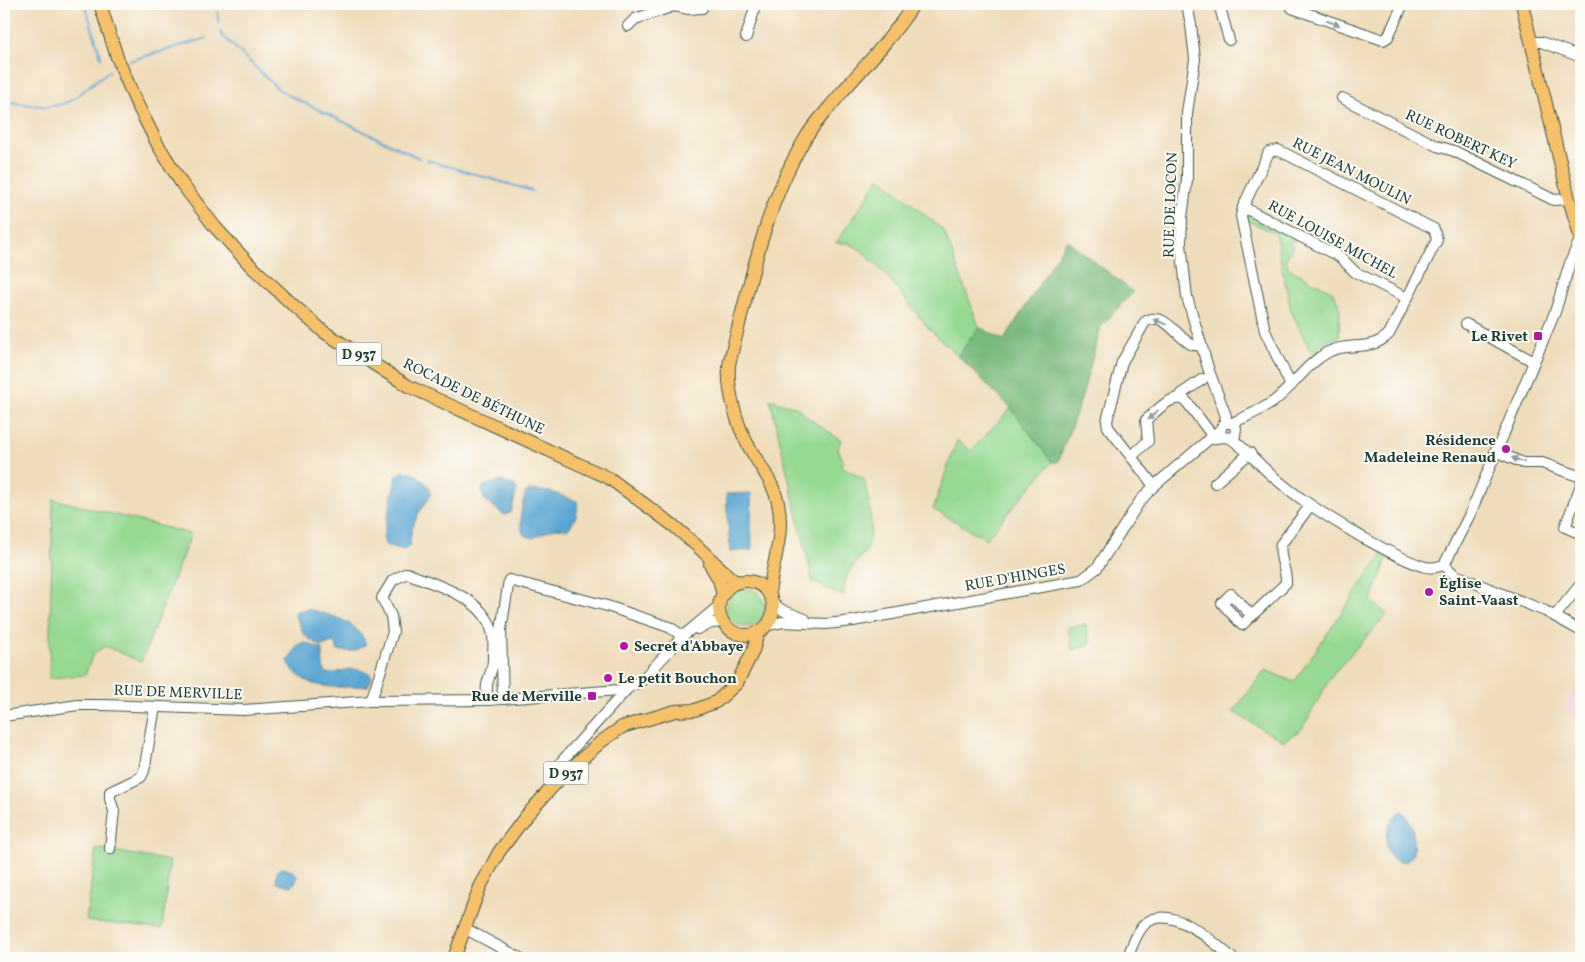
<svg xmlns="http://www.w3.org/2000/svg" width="1585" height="962" viewBox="0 0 1585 962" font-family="Vollkorn,serif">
<rect width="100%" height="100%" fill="#fdfcf7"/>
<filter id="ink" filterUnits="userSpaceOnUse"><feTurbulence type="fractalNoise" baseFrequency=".02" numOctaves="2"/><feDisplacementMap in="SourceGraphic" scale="10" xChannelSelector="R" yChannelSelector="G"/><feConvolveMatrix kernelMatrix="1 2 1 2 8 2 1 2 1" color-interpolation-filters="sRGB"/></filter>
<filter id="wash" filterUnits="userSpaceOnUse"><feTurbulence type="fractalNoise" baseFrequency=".0096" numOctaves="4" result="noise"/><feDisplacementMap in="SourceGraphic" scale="20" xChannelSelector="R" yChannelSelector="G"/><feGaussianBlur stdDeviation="1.12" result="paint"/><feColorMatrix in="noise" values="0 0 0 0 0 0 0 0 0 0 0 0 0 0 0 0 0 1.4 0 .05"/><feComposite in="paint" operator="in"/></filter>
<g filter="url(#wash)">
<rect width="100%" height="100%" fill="#efdcba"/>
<path fill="#f7cfd3" d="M1581 681V723L1562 707Z"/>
<g fill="#95d992" stroke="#5a8b63">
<path d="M880 177 944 231 979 327 958 356 929 329 887 276 861 250 848 243H836Z"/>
<path d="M1249 214 1258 218 1259 222 1282 233 1285 232 1296 237 1294 242 1291 240 1289 243 1293 245 1286 259 1288 268 1333 292 1340 306 1339 338 1329 340 1315 348 1317 351 1313 356 1291 311 1275 233 1250 222H1245L1246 215Z"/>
<path d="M770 399 798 408 811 420 841 440 838 449 844 463 840 465 864 479C869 502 876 529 865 552 862 556 858 560 855 564 846 574 844 583 843 596L813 582Z"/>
<path d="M1011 408 1052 462 986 539 933 509 957 440 971 451Z"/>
<path d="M53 499 191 534 141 662 105 646 93 654 85 675 49 678Z"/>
<path d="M1382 554 1388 556 1371 601 1387 614 1332 675 1302 729 1283 741 1233 712 1265 670 1294 682Z"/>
<circle cx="746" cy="608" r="19"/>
<path d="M1086 624 1090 642 1088 646 1072 650 1068 628Z"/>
<path d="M96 848 170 861 162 929 86 921Z"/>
</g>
<path fill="#78b97c" stroke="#4c7b58" d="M1067 240 1133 292 1101 327 1080 403 1058 462H1052L1011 408 958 356 979 327 1004 340Z"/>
<g fill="#5aa6d3" stroke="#3c7284">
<path d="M404 471C412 472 415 474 421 479 440 493 426 500 418 515 413 525 410 535 410 546L404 550 385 545 383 538 396 477Z"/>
<path d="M498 481 514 485 517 489 511 513 504 515 484 499 482 491 484 486Z"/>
<path d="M530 490 551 492 577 501C579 510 575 522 568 529L555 528 533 538 524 535C517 522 522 505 526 492Z"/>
<path d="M751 493 752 550 730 552 726 494Z"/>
<path d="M308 609C329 615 358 620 366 644 356 652 350 653 337 650L336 644 333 642 322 646C300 636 306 635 295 616L296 611Z"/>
<path d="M303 642 322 649 323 667 326 673C335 675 342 670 350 669 358 669 364 671 370 674L372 678 368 686C338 687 303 693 288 661L297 646Z"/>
<path d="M1402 811C1415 823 1414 839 1413 855L1406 862C1401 861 1394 861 1391 857 1381 845 1388 816 1402 811Z"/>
<path d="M281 868C292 869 304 875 292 886L277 883 276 881 277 871Z"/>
</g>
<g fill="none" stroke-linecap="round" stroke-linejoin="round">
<g stroke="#5aa6d3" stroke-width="2">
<path d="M85 4 101 57"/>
<path d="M216 4 219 24"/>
<path d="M221 31V34L278 89 290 96 419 158"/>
<path d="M129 61 207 38"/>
<path d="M4 101C25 104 54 112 73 99 86 90 96 79 110 71"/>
<path d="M427 160 532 191"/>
</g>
</g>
</g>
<g filter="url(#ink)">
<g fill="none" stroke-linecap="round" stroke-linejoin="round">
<g stroke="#3e5548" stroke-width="12">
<g id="minor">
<path d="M1183 4 1188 10 1191 25 1195 59 1187 113V180L1182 217 1181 244 1187 297 1209 371 1226 416 1224 424"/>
<path d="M1219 4 1229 40"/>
<path d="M1294 4 1292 8 1383 40 1388 37 1403 4"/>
<path d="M628 26 635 19 674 6 689 9 702 8"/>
<path d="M746 37 756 4"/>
<path d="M1532 42H1541L1581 57"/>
<path d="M1342 98 1437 146 1454 151 1554 200 1569 199"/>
<path d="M1243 207 1340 257 1355 272 1407 298"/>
<path d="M1466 324 1534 362"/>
<path d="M1178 398 1181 394 1203 379"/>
<path d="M1232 423C1246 417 1261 410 1273 402 1293 387 1306 364 1328 352 1350 341 1370 353 1389 334L1437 240 1434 229 1278 150 1269 152 1243 207 1241 216 1265 331 1291 386"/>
<path d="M1230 438C1245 448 1256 461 1269 473 1297 498 1328 517 1360 536 1380 547 1401 559 1422 566 1430 569 1437 567 1444 565"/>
<path d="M1208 439 1224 437 1230 438 1235 436 1236 428 1232 423H1227"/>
<path d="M1495 451 1523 463H1542L1581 477"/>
<path d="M1131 457 1148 441 1146 420C1157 411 1172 392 1186 401L1212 435"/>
<path d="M1215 483 1250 453"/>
<path d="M1581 485 1565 527 1581 534"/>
<path d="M1154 486 1108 427 1107 421 1122 362 1145 322C1165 309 1178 340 1193 345 1194 346 1199 345 1201 345"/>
<path d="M1444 565 1470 514 1555 312 1570 263 1581 237"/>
<path d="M1444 565 1455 575 1545 611 1581 631"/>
<path d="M773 604 784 611 805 619"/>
<path d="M1252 616 1231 594 1222 603 1242 625 1286 583C1287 570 1278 557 1281 544L1310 506"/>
<path d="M1555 616 1581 584"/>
<path d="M768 625 783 622 826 624 853 621 1081 580 1097 568 1140 501 1154 486 1221 429"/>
<path d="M697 629 712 623 723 622"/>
<path d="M503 699 501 630 509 580 607 606 669 627 683 636"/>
<path d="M371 701 393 632 391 616 382 598 393 580 407 573C437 586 487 597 493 636 494 643 493 651 493 659 493 676 483 680 488 700"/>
<path d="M4 716 78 705H104L243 710 371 701 488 700 619 690 628 688 641 681 683 636 720 605"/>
<path d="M563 775 561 762 628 688"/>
<path d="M110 849 114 811 110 799V792L141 777 144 771 155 707"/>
<path d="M464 928 520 958"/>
<path d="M1127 958C1132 948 1136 932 1145 924 1170 902 1214 942 1232 958"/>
</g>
</g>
<g stroke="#3e5548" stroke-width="14">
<g id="major">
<path d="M100 4 117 57 135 100 158 145 182 184 215 227 251 266 292 304 324 332 408 386 609 478 674 526 697 546 733 580 740 582"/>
<path d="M1522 4 1569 199 1581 239"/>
<path d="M710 564 719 580 723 595"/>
<circle cx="746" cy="608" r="27"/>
<path d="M769 594C772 563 785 535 778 503 773 481 758 464 748 445 737 425 727 390 729 367 729 361 732 354 733 348 752 275 767 199 808 134 818 119 831 106 842 92 867 64 893 36 914 4"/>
<path d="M454 958 480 887 499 852 526 816 563 775 602 741 622 727 675 711 695 710 716 702 737 683 753 651 758 633"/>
</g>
</g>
<use href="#minor" stroke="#fff" stroke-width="10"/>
<use href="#major" stroke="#f5c16b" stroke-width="12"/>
</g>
<defs><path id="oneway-solid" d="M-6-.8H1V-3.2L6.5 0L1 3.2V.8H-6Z" transform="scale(1.25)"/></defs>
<g fill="#8f9e9a">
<use href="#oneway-solid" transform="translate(1333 23) rotate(19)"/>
<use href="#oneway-solid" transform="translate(1160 322) rotate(-157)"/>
<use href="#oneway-solid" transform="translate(1153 415) rotate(137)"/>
<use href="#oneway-solid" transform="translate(1518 460) rotate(-159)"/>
</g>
</g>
<g fill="#b5179e" stroke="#fdfcf7" stroke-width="2">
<rect x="1533" y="331" width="10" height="10" rx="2.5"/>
<circle cx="1506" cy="449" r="5"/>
<circle cx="1429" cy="592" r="5"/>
<circle cx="624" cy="646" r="5"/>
<circle cx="608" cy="678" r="5"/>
<rect x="587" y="691" width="10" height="10" rx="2.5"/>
</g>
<g text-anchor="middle" stroke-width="4" stroke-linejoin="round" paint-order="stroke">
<g fill="#fdfcf7" stroke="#62766e" stroke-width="1">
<rect x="336.5" y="342.5" width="45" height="23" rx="4"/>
<rect x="543.5" y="761.5" width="45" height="23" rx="4"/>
</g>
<g font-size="14" font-weight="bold" fill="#1f3d34">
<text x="359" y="359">D 937</text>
<text x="566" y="778">D 937</text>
</g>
<g font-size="15" fill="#1f3d34" stroke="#fdfcf7">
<text transform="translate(1461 139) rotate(25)" y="5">RUE ROBERT KEY</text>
<text transform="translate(1352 171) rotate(27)" y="5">RUE JEAN MOULIN</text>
<text transform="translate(1170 205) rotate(-88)" y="5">RUE DE LOCON</text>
<text transform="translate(1333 239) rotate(29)" y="5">RUE LOUISE MICHEL</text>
<text transform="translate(474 396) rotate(26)" y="5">ROCADE DE BÉTHUNE</text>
<text transform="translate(1015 577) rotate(-10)" y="5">RUE D'HINGES</text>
<text transform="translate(178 692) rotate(2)" y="5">RUE DE MERVILLE</text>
</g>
<g font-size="15" font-weight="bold" fill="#1f3d34" stroke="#fdfcf7" text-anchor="end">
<text x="1528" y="341">Le Rivet</text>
<text x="1496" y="445">Résidence<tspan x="1496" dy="17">Madeleine Renaud</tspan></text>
<text x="1439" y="588" text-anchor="start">Église<tspan x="1439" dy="17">Saint-Vaast</tspan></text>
<text x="634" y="651" text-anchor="start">Secret d'Abbaye</text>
<text x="618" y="683" text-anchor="start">Le petit Bouchon</text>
<text x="582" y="701">Rue de Merville</text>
</g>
</g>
<rect width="1585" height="962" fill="none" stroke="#fdfcf7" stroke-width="20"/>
</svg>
